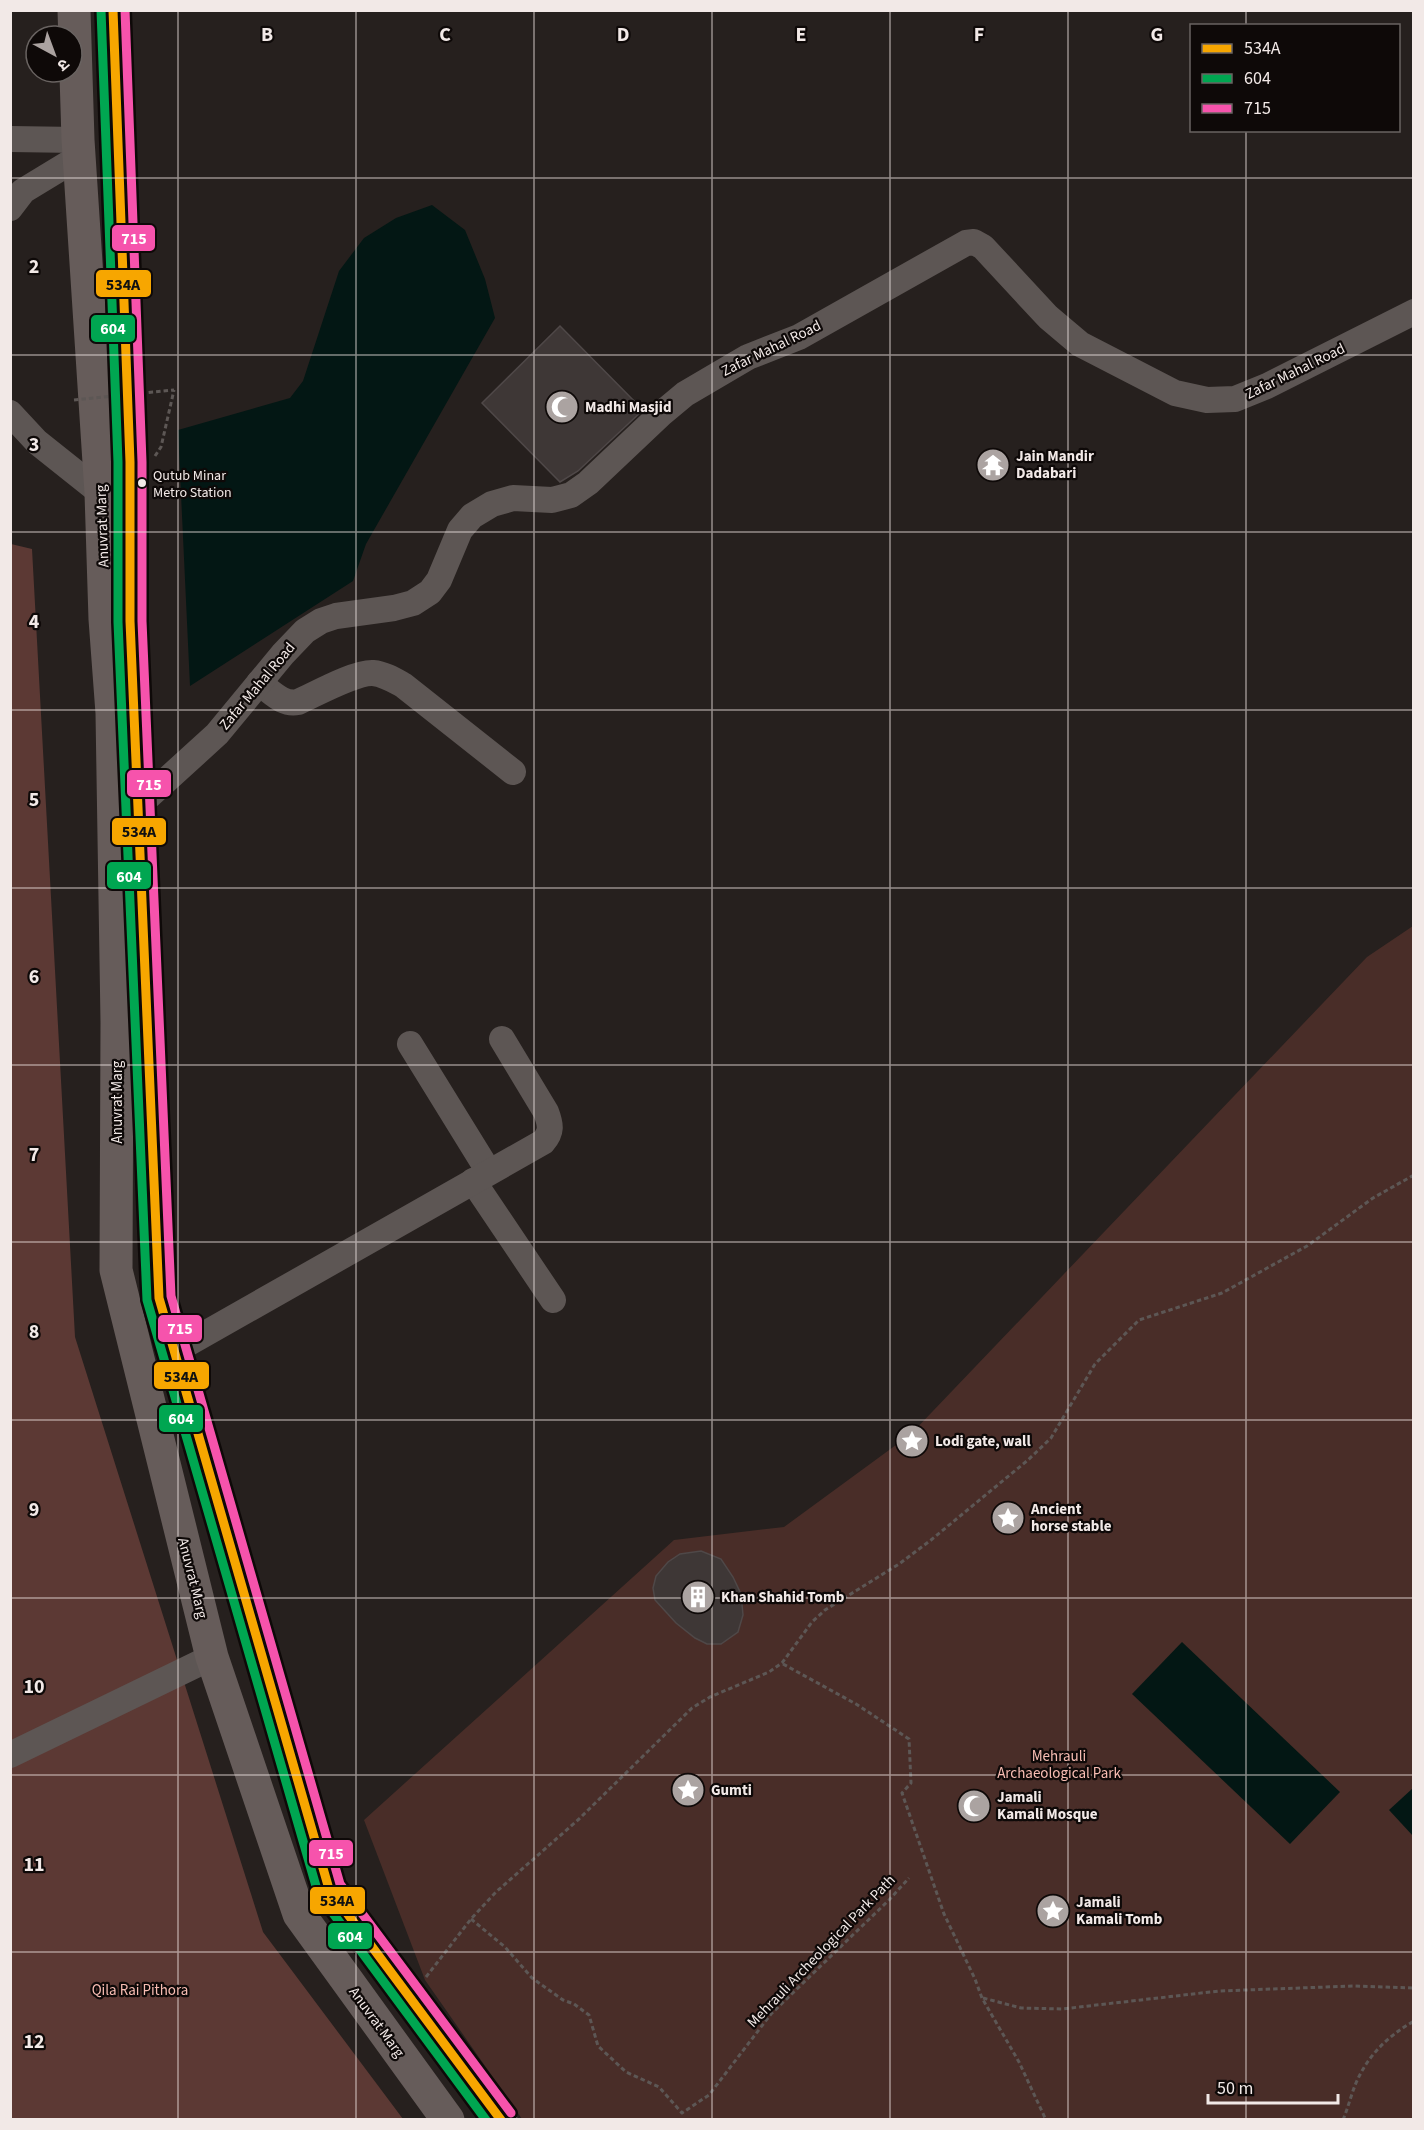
<svg xmlns="http://www.w3.org/2000/svg" width="1424" height="2130" viewBox="0 0 1424 2130" font-family="'Source Sans 3','Noto Sans Devanagari',sans-serif">
<rect width="100%" height="100%" fill="#26201e"/>
<path fill="#492d28" d="M1413 926V2119H522L425 1980 364 1820 674 1540 784 1527 911 1434 1367 957Z"/>
<path fill="#5c3934" d="M11 544 32 549 75 1337 263 1932 403 2119 11 2120Z"/>
<g fill="#031714">
<path d="M432 205 465 230 485 279 495 318 366 544 353 581 190 686 178 430 290 398 303 381 339 271 364 238 396 218Z"/>
<path d="M1182 1642 1340 1792 1290 1844 1132 1694Z"/>
<path d="M1413 1788V1836L1389 1810Z"/>
</g>
<g fill="#3e3736" stroke="#4f4848" stroke-width="1.5">
<path d="M560 326 643 410 578 471 560 482 482 403Z"/>
<path d="M701 1551 721 1559 733 1577 741 1594 743 1615 738 1632 721 1644H707L695 1638 676 1623 655 1600 653 1588 656 1576 668 1562 680 1554Z"/>
</g>
<g fill="none" stroke-linecap="round" stroke-linejoin="round">
<g stroke="#5d5755" stroke-width="3" stroke-dasharray="4.5 3" stroke-linecap="butt">
<path d="M155 456 161 447 174 390"/>
<path d="M783 1664 856 1704 909 1739 911 1783 902 1793 944 1914 975 1979 982 1998 1019 2062 1046 2120"/>
<path d="M471 1919 505 1947 532 1978 563 2000 574 2004 589 2015 598 2046 626 2072 659 2087 682 2113 709 2095 771 2014 889 1900 909 1878"/>
<path d="M426 1977 471 1919 496 1892 579 1819 692 1708 710 1697 769 1672 782 1663 812 1622 825 1610 899 1564 931 1540 1028 1460 1051 1438 1095 1364 1139 1320 1222 1293 1307 1246 1373 1198 1414 1175"/>
<path d="M983 1998 1021 2008 1062 2009 1219 1991 1353 1986 1414 1988"/>
<path d="M1343 2120C1348 2108 1351 2095 1356 2083 1368 2055 1388 2036 1414 2021"/>
</g>
<g stroke="#5d5654" stroke-width="26">
<path d="M10 139 78 140"/>
<path d="M10 208 23 191 79 157"/>
<path d="M10 413 37 442 101 493"/>
<path d="M259 683C272 692 282 705 298 702 316 694 355 672 373 673 384 674 394 680 403 685L513 772"/>
<path d="M138 806 217 734 283 654 305 631 321 621 336 616 394 608 413 603 430 592 439 580 460 530 472 516 492 504 513 498 552 500 571 495 588 483 661 414 685 394 748 357 799 337 966 243 974 242 983 247 1048 317 1080 344 1175 393 1207 400 1235 399 1267 386 1414 312"/>
<path d="M410 1044 489 1172"/>
<path d="M473 1181 553 1300"/>
<path d="M173 1352 543 1142C552 1132 551 1125 546 1112L502 1039"/>
<path d="M10 1755 212 1657"/>
</g>
<g stroke="#665c5a" stroke-width="33">
<path d="M74 10 78 140 101 493 105 619 112 713 117 1022 116 1270 212 1657 299 1914 448 2120"/>
<path d="M113 10 130 462V621L159 1298 329 1889 501 2120"/>
</g>
<path stroke="#5d5755" stroke-width="3" stroke-dasharray="4.5 3" stroke-linecap="butt" d="M74 400 174 390"/>
<g stroke="#0e0908" stroke-width="14">
<path id="bus-1" d="M113 10 130 462V621L159 1298 329 1889 501 2120"/>
</g>
<g stroke="#0e0908" stroke-width="14">
<path id="bus-2" d="M101 10 118 462V622L147 1300 318 1893 486 2120"/>
</g>
<g stroke="#0e0908" stroke-width="14">
<path id="bus-3" d="M125 10 142 462V621L171 1296 340 1884 511 2113"/>
</g>
<use href="#bus-1" stroke="#f7a600" stroke-width="9"/>
<use href="#bus-2" stroke="#00a651" stroke-width="9"/>
<use href="#bus-3" stroke="#f653ac" stroke-width="9"/>
</g>
<path fill="none" stroke="#f2e9e7" stroke-width="1.5" stroke-opacity="0.55" d="M178 10V2120M356 10V2120M534 10V2120M712 10V2120M890 10V2120M1068 10V2120M1246 10V26M1246 130V2120M10 178H1414M10 355H1414M10 532H1414M10 710H1414M10 888H1414M10 1065H1414M10 1242H1414M10 1420H1414M10 1598H1414M10 1775H1414M10 1952H1414"/>
<defs>
<g id="mosque-disc" transform="scale(1.725)"><circle r="9.5" fill="#aba3a1" stroke="#0e0908"/><path d="M3.5-4.9A6 6 0 1 0 3.5 4.9A5 5 0 1 1 3.5-4.9Z" fill="#fff"/></g>
<g id="temple-disc" transform="scale(1.725)"><circle r="9.5" fill="#aba3a1" stroke="#0e0908"/><path d="M0-6L5-2H3V0L6.5 2.5H4V6H1.5V3h-3V6H-4V2.5H-6.5L-3 0V-2H-5Z" fill="#fff"/></g>
<g id="sight-disc" transform="scale(1.725)"><circle r="9.5" fill="#aba3a1" stroke="#0e0908"/><path d="M0-6L1.8-2.2L6-1.7L2.9 1.2L3.7 5.4L0 3.3L-3.7 5.4L-2.9 1.2L-6-1.7L-1.8-2.2Z" fill="#fff"/></g>
<g id="building-disc" transform="scale(1.725)"><circle r="9.5" fill="#aba3a1" stroke="#0e0908"/><path d="M-4-6H4V6H1V3H-1V6H-4ZM-2.5-4.3h1.7v1.8h-1.7ZM.8-4.3h1.7v1.8H.8ZM-2.5-1h1.7V.8h-1.7ZM.8-1h1.7V.8H.8Z" fill="#fff"/></g>
</defs>
<g fill-rule="evenodd">
<use href="#mosque-disc" x="562" y="407"/>
<use href="#temple-disc" x="993" y="465"/>
<use href="#sight-disc" x="912" y="1441"/>
<use href="#sight-disc" x="1008" y="1518"/>
<use href="#building-disc" x="698" y="1597"/>
<use href="#sight-disc" x="688" y="1790"/>
<use href="#mosque-disc" x="974" y="1806"/>
<use href="#sight-disc" x="1053" y="1911"/>
</g>
<circle fill="#f2e9e7" stroke="#0e0908" stroke-width="2" cx="142" cy="483" r="5"/>
<g text-anchor="middle" stroke-width="4.5" stroke-linejoin="round" paint-order="stroke">
<g font-size="14" fill="#f2e9e7" stroke="#0e0908" text-anchor="start">
<text x="153" y="480">Qutub Minar<tspan x="153" dy="17">Metro Station</tspan></text>
</g>
<g font-size="15" fill="#f2e9e7" stroke="#0e0908">
<text transform="translate(771 348) rotate(-26)" y="5">Zafar Mahal Road</text>
<text transform="translate(1295 371) rotate(-26)" y="5">Zafar Mahal Road</text>
<text transform="translate(102 526) rotate(-92)" y="5">Anuvrat Marg</text>
<text transform="translate(257 686) rotate(-50)" y="5">Zafar Mahal Road</text>
<text transform="translate(117 1102) rotate(-90)" y="5">Anuvrat Marg</text>
<text transform="translate(193 1578) rotate(76)" y="5">Anuvrat Marg</text>
<text transform="translate(821 1951) rotate(-46)" y="5">Mehrauli Archeological Park Path</text>
<text transform="translate(377 2022) rotate(54)" y="5">Anuvrat Marg</text>
</g>
<g font-size="15" font-weight="bold" fill="#f2e9e7" stroke="#0e0908" text-anchor="start">
<text x="585" y="412">Madhi Masjid</text>
<text x="1016" y="461">Jain Mandir<tspan x="1016" dy="17">Dadabari</tspan></text>
<text x="935" y="1446">Lodi gate, wall</text>
<text x="1031" y="1514">Ancient<tspan x="1031" dy="17">horse stable</tspan></text>
<text x="721" y="1602">Khan Shahid Tomb</text>
<text x="711" y="1795">Gumti</text>
<text x="997" y="1802">Jamali<tspan x="997" dy="17">Kamali Mosque</tspan></text>
<text x="1076" y="1907">Jamali<tspan x="1076" dy="17">Kamali Tomb</tspan></text>
</g>
<g font-size="15" fill="#f8bdb3" stroke="#0e0908">
<text x="1059" y="1761">Mehrauli<tspan x="1059" dy="17">Archaeological Park</tspan></text>
<text x="140" y="1995">Qila Rai Pithora</text>
</g>
</g>
<g font-size="20" text-anchor="middle" font-weight="bold" fill="#f2e9e7" stroke="#0e0908" stroke-width="4.5" stroke-linejoin="round" paint-order="stroke">
<text x="267" y="41">B</text>
<text x="445" y="41">C</text>
<text x="623" y="41">D</text>
<text x="801" y="41">E</text>
<text x="979" y="41">F</text>
<text x="1157" y="41">G</text>
<text x="34" y="273">2</text>
<text x="34" y="451">3</text>
<text x="34" y="628">4</text>
<text x="34" y="806">5</text>
<text x="34" y="983">6</text>
<text x="34" y="1161">7</text>
<text x="34" y="1338">8</text>
<text x="34" y="1516">9</text>
<text x="34" y="1693">10</text>
<text x="34" y="1871">11</text>
<text x="34" y="2048">12</text>
</g>
<g stroke="#0e0908" stroke-width="2">
<rect x="111" y="224" width="45" height="28" rx="6" fill="#f653ac"/>
<rect x="95" y="269" width="57" height="29" rx="6" fill="#f7a600"/>
<rect x="90" y="314" width="46" height="29" rx="6" fill="#00a651"/>
<rect x="126" y="769" width="46" height="29" rx="6" fill="#f653ac"/>
<rect x="111" y="817" width="56" height="29" rx="6" fill="#f7a600"/>
<rect x="106" y="861" width="46" height="29" rx="6" fill="#00a651"/>
<rect x="157" y="1314" width="46" height="29" rx="6" fill="#f653ac"/>
<rect x="153" y="1361" width="57" height="29" rx="6" fill="#f7a600"/>
<rect x="158" y="1404" width="46" height="29" rx="6" fill="#00a651"/>
<rect x="308" y="1839" width="46" height="28" rx="6" fill="#f653ac"/>
<rect x="309" y="1886" width="57" height="29" rx="6" fill="#f7a600"/>
<rect x="327" y="1922" width="46" height="28" rx="6" fill="#00a651"/>
</g>
<g font-size="16" text-anchor="middle" font-weight="bold" fill="#fff">
<text x="134" y="244">715</text>
<text x="113" y="334">604</text>
<text x="149" y="790">715</text>
<text x="129" y="882">604</text>
<text x="180" y="1334">715</text>
<text x="181" y="1424">604</text>
<text x="331" y="1859">715</text>
<text x="350" y="1942">604</text>
</g>
<g font-size="16" text-anchor="middle" font-weight="bold" fill="#111">
<text x="123" y="290">534A</text>
<text x="139" y="837">534A</text>
<text x="181" y="1382">534A</text>
<text x="337" y="1906">534A</text>
</g>
<rect width="1424" height="2130" fill="none" stroke="#f2e9e7" stroke-width="24"/>
<rect x="1190" y="24" width="210" height="108" fill="#0e0908" stroke="#696361" stroke-width="1.5"/>
<rect x="1202" y="44" width="30" height="9" fill="#f7a600" stroke="#696361" stroke-width="1.5"/>
<text x="1244" y="54" font-size="18" fill="#f2e9e7">534A</text>
<rect x="1202" y="74" width="30" height="9" fill="#00a651" stroke="#696361" stroke-width="1.5"/>
<text x="1244" y="84" font-size="18" fill="#f2e9e7">604</text>
<rect x="1202" y="104" width="30" height="9" fill="#f653ac" stroke="#696361" stroke-width="1.5"/>
<text x="1244" y="114" font-size="18" fill="#f2e9e7">715</text>
<g transform="translate(54 54) rotate(139)"><circle r="28" fill="#0e0908" stroke="#696361" stroke-width="1.5"/>
<path d="M0-4.5L10 22L0 15L-10 22Z" fill="#aba3a1"/>
<text y="-9" font-size="16" font-weight="bold" text-anchor="middle" fill="#f2e9e7">उ</text>
</g>
<path d="M1208 2094v9h130v-9" fill="none" stroke="#f2e9e7" stroke-width="3"/>
<text x="1217" y="2094" font-size="18" fill="#f2e9e7" stroke="#0e0908" stroke-width="4.5" paint-order="stroke">50 m</text>
</svg>
